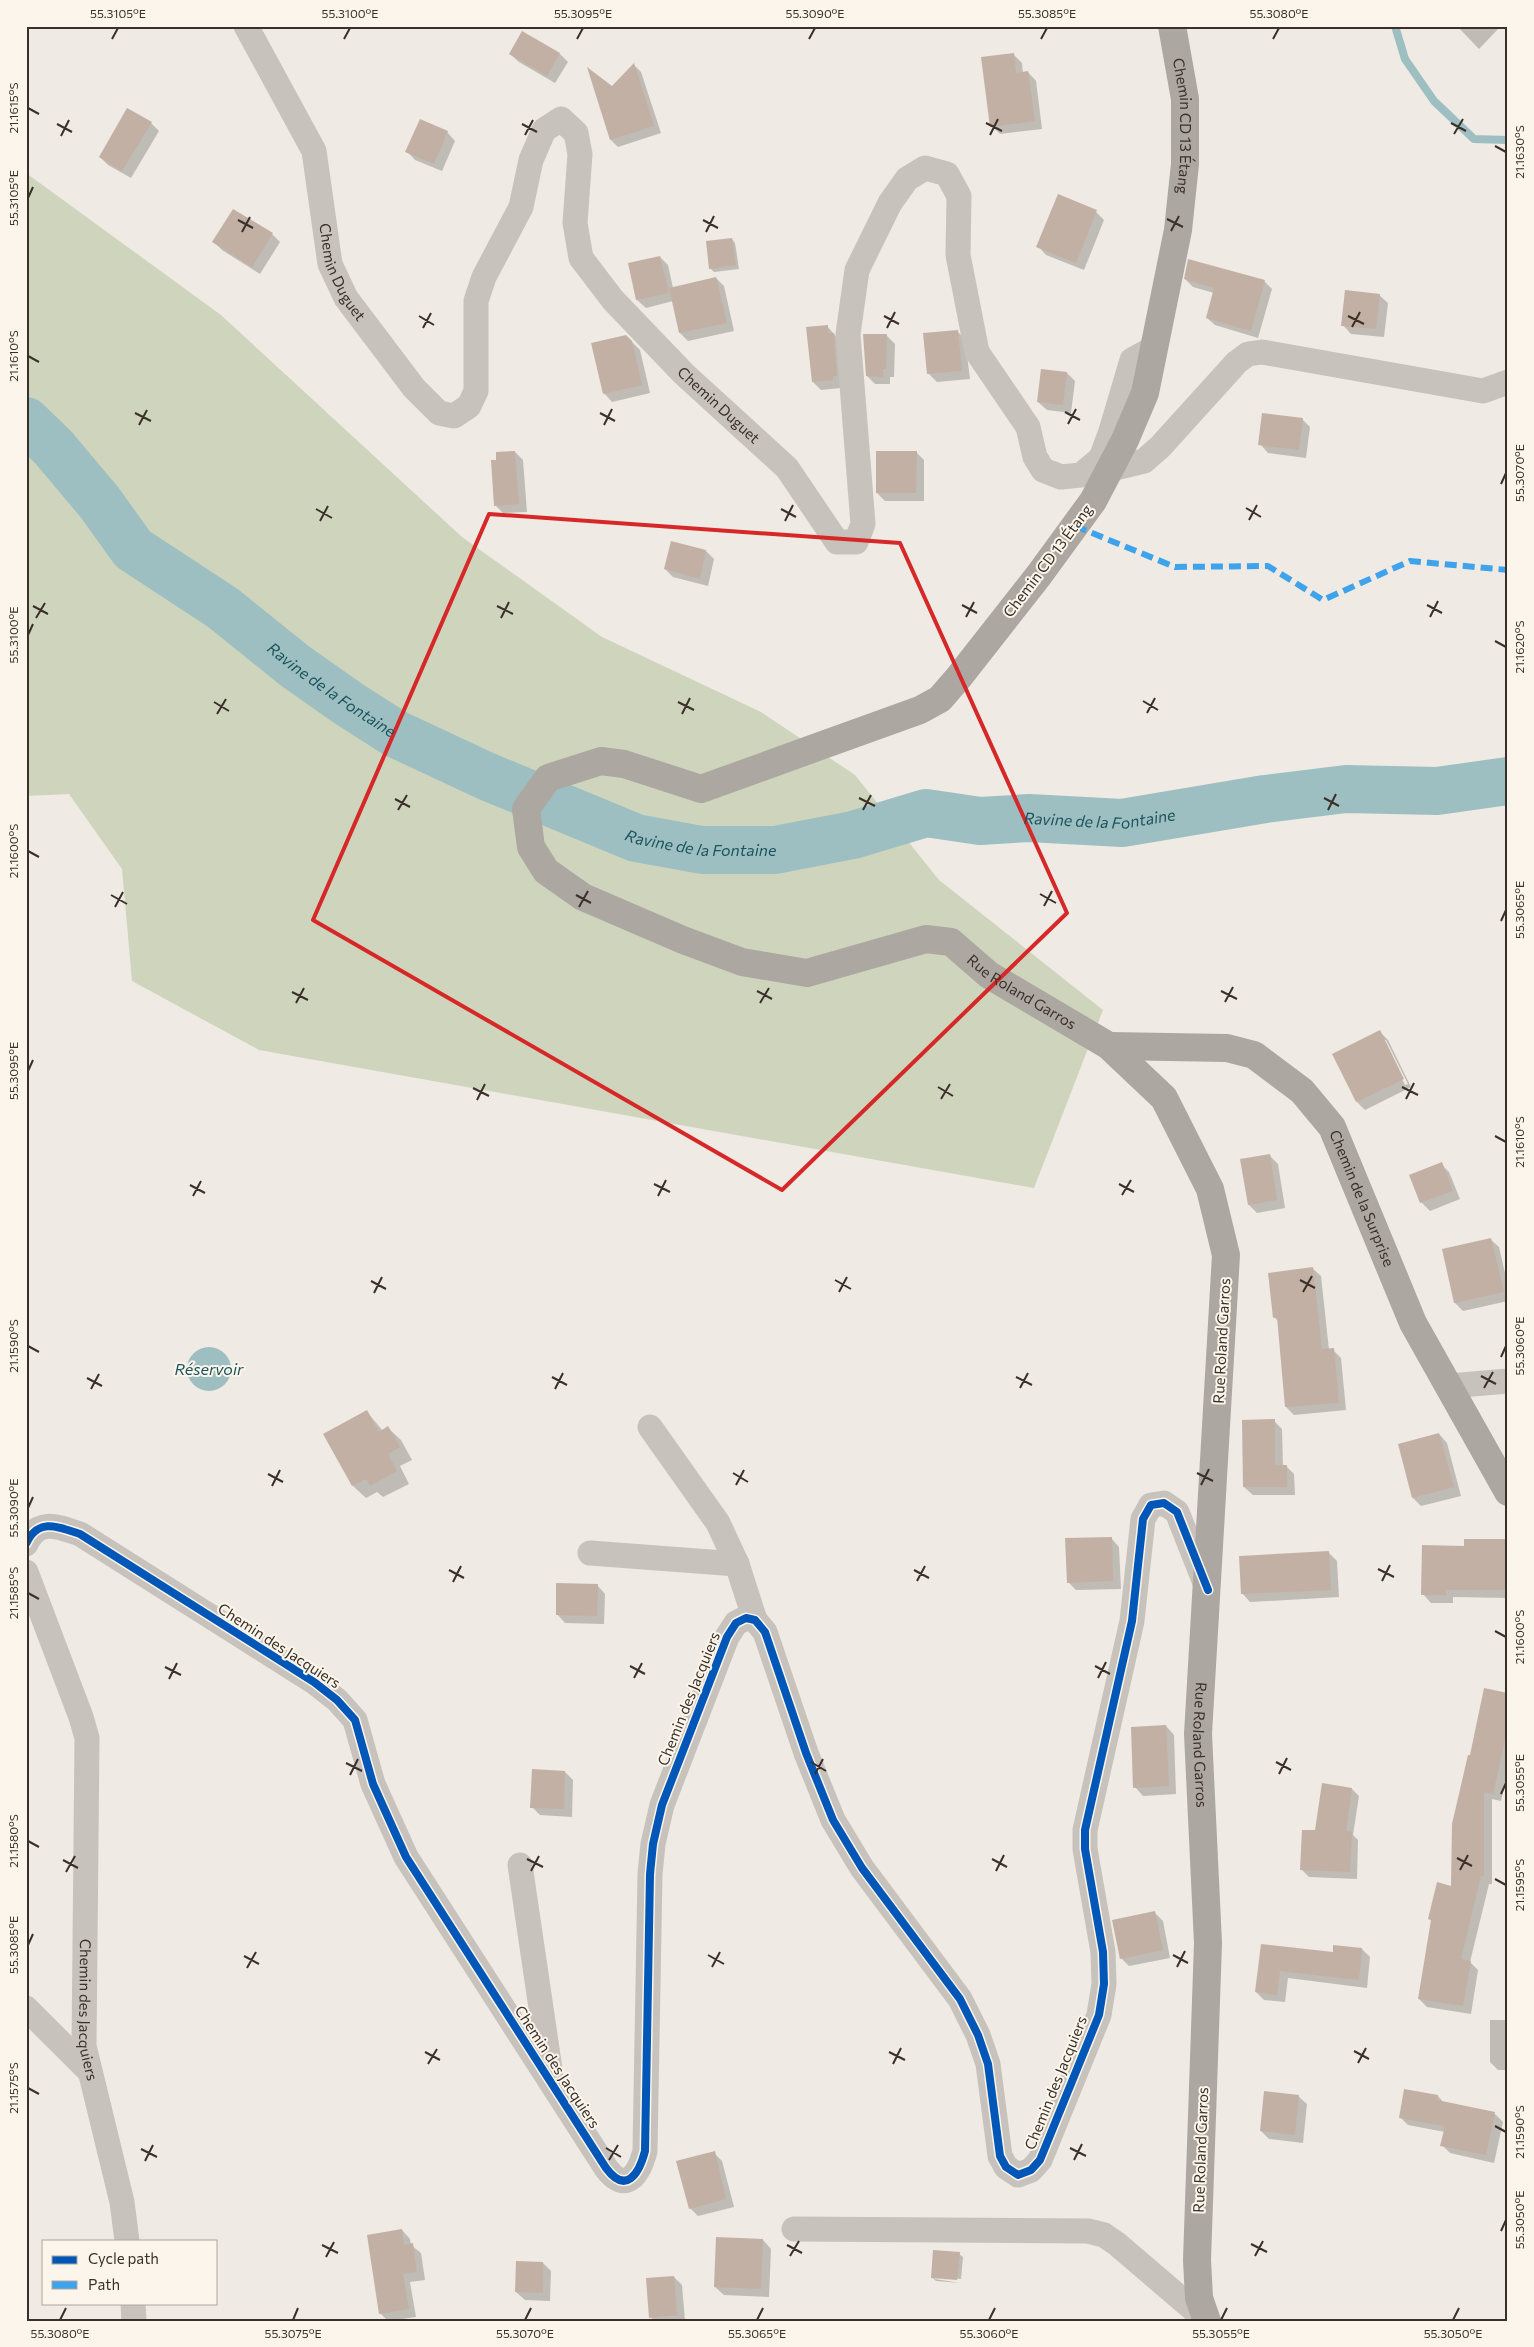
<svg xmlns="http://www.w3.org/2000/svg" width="1534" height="2347" viewBox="0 0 1534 2347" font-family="Commissioner,sans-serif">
<rect width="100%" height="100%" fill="#efeae3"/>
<path fill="#cfd5bc" d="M26 173 221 315 462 537 602 637 761 712 855 775 939 880 1103 1010 1034 1188 259 1050 132 981 122 869 69 794 26 796Z"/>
<circle fill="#9ebfc1" cx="209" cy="1369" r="22"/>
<g fill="#0003" fill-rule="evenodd">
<path d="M1457 26H1501L1479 49Z"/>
<path d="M510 54H560L568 62 555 83 519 62Z"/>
<path d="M1013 54 1022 63 1023 73 1028 72 1036 81 1042 129 1000 134 992 126Z"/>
<path d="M634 65 641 72 661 133 618 147 611 140 612 88Z"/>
<path d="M151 123 159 131 131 178 108 165 100 157Z"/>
<path d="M447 132 455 141 442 171 415 160 407 151Z"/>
<path d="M1096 212 1104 220 1084 270 1046 255 1038 246Z"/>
<path d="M272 234 280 242 260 274 222 250 214 242Z"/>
<path d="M732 239 735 243 739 269 714 272 710 268Z"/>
<path d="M660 257 668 265 673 288 716 278 724 286 734 331 688 341 680 333 673 301 646 308 637 300Z"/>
<path d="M1185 279 1264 281 1272 289 1258 338 1215 325 1207 318 1214 293 1193 287Z"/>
<path d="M1379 295 1388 303 1384 337 1351 334 1343 325Z"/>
<path d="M827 326 841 342V388L821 390 813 382Z"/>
<path d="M957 331 965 339 970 379 937 382 929 374 925 334Z"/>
<path d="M626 336 640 350 650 393 612 402 604 393Z"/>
<path d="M887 336 895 344 894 377H890V384H875L867 376Z"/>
<path d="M1067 373 1075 381 1071 413 1047 410 1038 402Z"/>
<path d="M1302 419 1310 427 1306 458 1268 453 1260 444Z"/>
<path d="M515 452 523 460 527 512 503 513 495 505Z"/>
<path d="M916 452 924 460V501H885L877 493Z"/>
<path d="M706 551 714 559 708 586 673 577 665 569Z"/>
<path d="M1380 1032 1388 1040 1411 1087 1365 1110 1357 1102ZM1383 1040H1386L1408 1084 1405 1085Z"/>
<path d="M1269 1155 1278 1164 1285 1208 1257 1213 1249 1205Z"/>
<path d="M1441 1164 1449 1172 1460 1199 1430 1211 1422 1203 1411 1176Z"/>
<path d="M1490 1239 1499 1247 1508 1286V1301L1463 1311 1455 1303 1443 1250Z"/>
<path d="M1312 1268 1321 1276 1329 1350H1333L1341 1358 1346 1410 1294 1415 1286 1407 1278 1321 1274 1317Z"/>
<path d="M367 1412 383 1431 388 1428 401 1440 412 1460 400 1466 409 1484 383 1497 377 1492 366 1498 353 1486 325 1434Z"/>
<path d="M1274 1421 1282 1429 1283 1466H1286L1294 1474 1295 1495H1253L1244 1487Z"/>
<path d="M1439 1434 1447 1443 1461 1496 1421 1506 1413 1498 1399 1445Z"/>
<path d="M1111 1538 1119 1547 1121 1589 1076 1590 1068 1582Z"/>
<path d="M1508 1541V1598L1453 1597V1603H1431L1423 1594 1465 1547Z"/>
<path d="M1329 1553 1337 1561 1339 1597 1250 1602 1242 1593Z"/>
<path d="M597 1585 605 1594 604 1624 565 1623 557 1614Z"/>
<path d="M1508 1695V1770L1501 1801 1492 1799V1884H1489L1470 1962 1478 1970 1471 2014 1427 2007 1419 1999 1432 1921 1429 1919 1453 1887 1471 1757Z"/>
<path d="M1166 1726 1174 1735 1176 1794 1143 1796 1135 1787Z"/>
<path d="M565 1772 573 1780 572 1817 540 1815 532 1807Z"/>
<path d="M1323 1785 1352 1789 1359 1796 1353 1835 1358 1840 1357 1879 1309 1877 1302 1870 1316 1831Z"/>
<path d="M1155 1913 1163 1921 1170 1958 1129 1966 1121 1958Z"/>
<path d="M1262 1945 1334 1954 1362 1949 1370 1957 1367 1988 1288 1978 1285 2002 1264 2000 1256 1992Z"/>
<path d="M1490 2020H1508V2070H1498L1490 2062Z"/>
<path d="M1298 2096 1307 2104 1303 2143 1269 2139 1261 2131Z"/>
<path d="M1438 2096 1444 2103 1495 2114 1503 2122 1494 2163 1450 2153 1442 2145 1445 2132 1408 2125 1400 2117Z"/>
<path d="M714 2153 722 2161 734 2207 698 2216 690 2208Z"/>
<path d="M402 2230 410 2239 411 2245 421 2253 425 2280 410 2282 416 2317 388 2321 380 2313Z"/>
<path d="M763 2240 771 2249 769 2297 724 2295 715 2287Z"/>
<path d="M959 2254 963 2257 961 2279 935 2277V2279L960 2283 936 2281 932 2277Z"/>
<path d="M543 2263 551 2271 550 2301 525 2300 516 2292Z"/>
<path d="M674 2277 682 2285 685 2321H654L651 2317Z"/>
</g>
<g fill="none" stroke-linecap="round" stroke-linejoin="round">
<path stroke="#9ebfc1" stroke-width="8" d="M1395 26 1405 59 1434 101 1474 139 1508 140"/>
<path stroke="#9ebfc1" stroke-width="48" id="s1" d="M26 421 53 447 100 503 133 549 223 608 295 666 349 704 396 734 486 776 636 838 702 850H775L853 835 926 813 980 821 1029 818 1122 823 1265 799 1346 789 1437 791 1508 781"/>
</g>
<g fill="#c3b0a4">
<path d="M522 31 560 53 547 76 509 54Z"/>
<path d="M1014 53 1016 73 1028 71 1035 121 990 127 981 57Z"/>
<path d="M634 63 654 126 610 140 587 67 612 86Z"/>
<path d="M127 108 152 122 122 171 99 157Z"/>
<path d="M420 119 448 131 434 164 405 152Z"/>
<path d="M1058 194 1097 210 1076 263 1036 247Z"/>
<path d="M233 209 273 233 252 267 212 242Z"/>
<path d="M732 238 736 265 709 269 706 241Z"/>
<path d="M660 256 669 293 636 300 628 263Z"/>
<path d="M1188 259 1265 280 1251 331 1206 318 1214 288 1184 279Z"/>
<path d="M716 277 727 323 679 333 669 288Z"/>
<path d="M1345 290 1380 294 1376 329 1341 326Z"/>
<path d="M828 325V333H834L837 376H833V380L812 382 806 327Z"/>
<path d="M958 330 962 371 927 374 923 333Z"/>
<path d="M863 334H887L886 369H883V377L866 376Z"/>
<path d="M626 335 632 341 642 385 603 394 591 343Z"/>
<path d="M1041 369 1067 372 1063 405 1037 402Z"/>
<path d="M1262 413 1303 418 1299 450 1258 445Z"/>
<path d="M515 451 519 504 494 506 491 460H496V452Z"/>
<path d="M876 451H917L916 493H876Z"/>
<path d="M671 541 706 550 700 579 664 569Z"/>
<path d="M1380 1030 1404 1079 1356 1102 1332 1054Z"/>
<path d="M1270 1154 1277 1200 1248 1205 1240 1159Z"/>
<path d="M1442 1162 1453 1191 1420 1203 1409 1175Z"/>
<path d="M1491 1238 1504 1292 1454 1303 1442 1249Z"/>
<path d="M1313 1267 1322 1349 1334 1348 1339 1403 1285 1407 1277 1317 1273 1318 1268 1273Z"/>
<path d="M367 1410 379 1432 388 1426 400 1447 388 1454 397 1471 370 1486 366 1479 352 1486 323 1434Z"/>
<path d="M1275 1419V1465H1287V1487H1243L1242 1420Z"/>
<path d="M1439 1433 1454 1487 1412 1498 1398 1444Z"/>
<path d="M1112 1537 1113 1581 1067 1583 1065 1538Z"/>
<path d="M1464 1539H1508L1507 1590H1446V1595H1421L1422 1545 1464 1546Z"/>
<path d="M1329 1551 1331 1590 1241 1594 1239 1556Z"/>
<path d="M556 1583 598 1584 597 1616 556 1615Z"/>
<path d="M1484 1688 1508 1693V1741L1505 1740 1493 1794 1484 1792V1876H1481L1461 1959 1471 1961 1463 2006 1418 1999 1431 1920 1428 1919 1437 1882 1451 1886 1452 1824 1468 1755H1470Z"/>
<path d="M1166 1725 1169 1786 1133 1788 1131 1727Z"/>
<path d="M532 1769 565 1771 564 1809 530 1808Z"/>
<path d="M1322 1783 1352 1788 1346 1831 1352 1832 1350 1872 1300 1870 1302 1830H1315Z"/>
<path d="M1155 1911 1163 1950 1120 1959 1112 1920Z"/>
<path d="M1261 1944 1333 1952V1945L1362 1948 1359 1980 1280 1971 1277 1995 1255 1992Z"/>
<path d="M1404 2089 1438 2095 1437 2100 1495 2112 1486 2155 1440 2146 1445 2126 1399 2118Z"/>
<path d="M1264 2091 1299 2095 1295 2135 1260 2131Z"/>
<path d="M715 2151 726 2199 689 2209 676 2161Z"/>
<path d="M402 2229 404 2245 413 2243 417 2272 403 2274 409 2309 379 2314 367 2235Z"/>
<path d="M716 2237 763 2239 761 2289 714 2287Z"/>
<path d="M933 2250 960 2252 957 2280 931 2278Z"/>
<path d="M516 2261 543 2262V2293L515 2292Z"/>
<path d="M674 2276 677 2315 649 2318 646 2278Z"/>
</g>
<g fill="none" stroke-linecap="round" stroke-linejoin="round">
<g stroke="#c8c2bc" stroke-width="25">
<path id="s2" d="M246 26 314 151 330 264 346 298 414 388 439 413 454 416 469 406 476 391V301L484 277 521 207 531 160 544 130 561 119 576 133 580 154 575 223 581 258 613 300 684 374 787 468 837 542H856L863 524 848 334 857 270 890 203 907 179 925 168 947 174 959 196 958 255 977 352 1028 427 1035 457 1043 470 1061 477 1081 475 1101 458 1111 431 1132 360 1154 348"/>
<path d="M1111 469 1144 461 1160 447 1237 362 1248 354 1262 352 1483 391 1508 382"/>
<path d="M1449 1386 1508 1381"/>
<path d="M650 1427 718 1523 737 1564 755 1620"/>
<path d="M26 1544C38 1517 59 1527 80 1534L314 1682 337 1700 355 1720 373 1784 406 1857 606 2168C626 2195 639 2174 645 2151L650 1874 653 1844 662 1805 727 1637 736 1623 746 1618 755 1620 765 1632 806 1753 833 1820 862 1868 960 1999 978 2035 988 2064 1000 2156 1006 2167 1018 2175 1031 2170 1040 2160 1099 2015 1104 1984 1103 1952 1085 1849V1830L1132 1621 1143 1519 1151 1505 1164 1503 1177 1512 1207 1588"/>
<path d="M590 1553 737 1564"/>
<path id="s3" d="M26 1572 81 1717 87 1738 84 2046 122 2202 127 2241"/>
<path d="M520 1865 551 2076"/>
<path d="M26 2008 89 2071"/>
<path d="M794 2229 1088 2231 1104 2235 1117 2244 1207 2321"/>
<path d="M133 2303 134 2321"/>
</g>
<g stroke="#ada7a1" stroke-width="28">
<path id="s4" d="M1172 26 1185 99V164L1178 230 1145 393 1125 440 1093 501 1039 575 959 677 940 699 920 710 701 789 624 764 601 761 548 778 526 809 531 847 546 871 583 897 683 940 742 962 807 973 926 939 951 942 989 975 1109 1046 1164 1098 1210 1189 1226 1255 1198 1734 1208 1943 1197 2260 1199 2298 1207 2321"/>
<path id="s5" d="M1109 1046 1227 1048 1254 1055 1302 1091 1332 1127 1413 1323 1508 1492"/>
</g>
<path stroke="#3fa3eb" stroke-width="6" stroke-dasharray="12 6" stroke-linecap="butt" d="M1075 526 1175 567 1268 566 1323 600 1410 561 1508 570"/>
<g stroke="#fbf5eb" stroke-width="11">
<path id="cycleway" d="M26 1544C38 1517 59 1527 80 1534L314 1682 337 1700 355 1720 373 1784 406 1857 606 2168C626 2195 639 2174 645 2151L650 1874 653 1844 662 1805 727 1637 736 1623 746 1618 755 1620 765 1632 806 1753 833 1820 862 1868 960 1999 978 2035 988 2064 1000 2156 1006 2167 1018 2175 1031 2170 1040 2160 1099 2015 1104 1984 1103 1952 1085 1849V1830L1132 1621 1143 1519 1151 1505 1164 1503 1177 1512 1208 1590"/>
</g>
<use href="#cycleway" stroke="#0057b8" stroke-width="8"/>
</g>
<path fill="none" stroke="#d62828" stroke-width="4" stroke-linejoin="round" d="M489 514 900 543 1067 913 782 1190 313 920Z"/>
<path fill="none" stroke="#3a3029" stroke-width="2" d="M112 39 118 28M344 39 350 28M577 39 583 28M809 39 815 28M1041 39 1047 28M1273 39 1279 28M28 108 39 114M986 123 1002 131M1451 123 1466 131M57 124 72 132M522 124 537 132M1454 134 1463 119M525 135 533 120M990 135 998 119M61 136 69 120M1495 146 1506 152M28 198 33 187M1167 219 1183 227M238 220 253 228M703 220 718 228M1171 231 1179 216M242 232 250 217M706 232 714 216M419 316 434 325M884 316 899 324M1348 316 1364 324M1352 327 1360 312M423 328 431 313M887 328 895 312M28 356 39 362M1065 412 1080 420M135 413 151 421M600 413 615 421M1068 424 1076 409M139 425 147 410M604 425 612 409M1501 484 1506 473M1246 508 1261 517M316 509 332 518M781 509 796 517M1249 520 1257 505M320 521 328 506M785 521 793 505M962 605 977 613M1427 605 1442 613M33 606 48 614M497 606 513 614M966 617 974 602M1430 617 1438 601M36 618 45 603M501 618 509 602M28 635 33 624M1495 641 1506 647M1143 701 1158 710M214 702 229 711M678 702 694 710M1147 713 1155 698M217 714 226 699M682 714 690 698M859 798 875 806M1324 798 1339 806M395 799 410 807M398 810 407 795M863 810 871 795M1328 810 1336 794M28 851 39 857M1040 894 1056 903M111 895 127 904M576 895 591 903M1044 906 1052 891M115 907 123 892M579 907 588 891M1501 921 1506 910M757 991 772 999M1221 991 1237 999M292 992 308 1000M1225 1002 1233 987M296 1003 304 988M760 1003 769 988M28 1071 33 1060M938 1087 953 1096M1402 1087 1418 1095M473 1088 489 1096M941 1099 950 1084M1406 1099 1414 1083M477 1100 485 1084M1495 1136 1506 1142M654 1184 670 1192M1119 1184 1134 1192M190 1185 205 1193M1122 1195 1131 1180M193 1196 201 1181M658 1196 666 1180M835 1280 851 1289M1300 1280 1315 1288M371 1281 386 1289M839 1292 847 1277M1303 1292 1312 1276M374 1293 382 1277M28 1346 39 1352M1501 1357 1506 1346M1481 1376 1496 1384M552 1377 567 1385M1016 1377 1032 1385M87 1378 102 1386M1020 1388 1028 1373M1484 1388 1493 1372M91 1389 99 1374M555 1389 563 1373M733 1473 748 1482M1197 1473 1213 1481M268 1474 283 1482M736 1485 744 1470M1201 1485 1209 1469M272 1486 280 1470M28 1508 33 1497M1378 1569 1394 1577M449 1570 464 1578M914 1570 929 1578M917 1581 925 1566M1382 1581 1390 1565M453 1582 461 1566M28 1593 39 1599M1495 1631 1506 1637M630 1666 645 1674M1095 1666 1110 1674M165 1667 181 1675M634 1678 642 1663M1098 1678 1106 1662M169 1679 177 1663M811 1762 826 1771M1276 1762 1291 1770M346 1763 362 1771M815 1774 823 1759M1279 1774 1287 1758M350 1775 358 1759M1501 1794 1506 1783M28 1841 39 1847M1457 1858 1472 1866M527 1859 543 1867M992 1859 1007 1867M63 1860 78 1868M1460 1870 1468 1855M531 1871 539 1856M996 1871 1004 1855M66 1872 75 1856M1495 1879 1506 1885M28 1945 33 1934M708 1955 724 1964M1173 1955 1188 1963M244 1956 259 1964M712 1967 720 1952M1177 1967 1185 1951M247 1968 256 1952M1354 2051 1369 2059M425 2052 440 2060M889 2052 905 2060M1358 2063 1366 2048M428 2064 437 2049M893 2064 901 2048M28 2088 39 2094M1495 2126 1506 2132M606 2148 621 2157M1070 2148 1086 2156M141 2149 157 2157M609 2160 618 2145M1074 2160 1082 2144M145 2161 153 2145M1501 2231 1506 2220M1251 2244 1267 2252M322 2245 338 2253M787 2245 802 2253M790 2256 799 2241M1255 2256 1263 2241M326 2257 334 2242M60 2320 66 2308M293 2320 298 2308M525 2320 531 2308M757 2320 763 2308M989 2320 995 2308M1221 2320 1227 2308M1453 2320 1459 2308"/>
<g text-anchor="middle" stroke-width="4" stroke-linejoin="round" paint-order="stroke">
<g font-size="15" fill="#3a3029" stroke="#fbf5eb">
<text dy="5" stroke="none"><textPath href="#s4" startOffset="101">Chemin CD 13 Étang</textPath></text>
<text dy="5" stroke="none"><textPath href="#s2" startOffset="268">Chemin Duguet</textPath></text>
<text dy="5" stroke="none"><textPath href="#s2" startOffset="1136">Chemin Duguet</textPath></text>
<text transform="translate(1048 561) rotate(-53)" y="5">Chemin CD 13 Étang</text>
<text dy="5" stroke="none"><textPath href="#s4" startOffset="1781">Rue Roland Garros</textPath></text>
<text dy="5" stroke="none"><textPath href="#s5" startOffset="330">Chemin de la Surprise</textPath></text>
<text transform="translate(1222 1341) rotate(-87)" y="5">Rue Roland Garros</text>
<text transform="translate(279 1646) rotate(33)" y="5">Chemin des Jacquiers</text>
<text transform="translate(689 1699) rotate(-68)" y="5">Chemin des Jacquiers</text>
<text dy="5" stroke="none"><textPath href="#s4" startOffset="2620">Rue Roland Garros</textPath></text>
<text dy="5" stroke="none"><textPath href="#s3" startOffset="449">Chemin des Jacquiers</textPath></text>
<text transform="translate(557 2067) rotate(57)" y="5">Chemin des Jacquiers</text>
<text transform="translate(1056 2083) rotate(-68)" y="5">Chemin des Jacquiers</text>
<text transform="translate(1201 2150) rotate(-88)" y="5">Rue Roland Garros</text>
</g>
<g font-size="16" font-style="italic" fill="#1c545d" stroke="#fbf5eb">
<text dy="6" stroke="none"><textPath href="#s1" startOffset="411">Ravine de la Fontaine</textPath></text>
<text dy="6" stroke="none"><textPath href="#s1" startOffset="1221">Ravine de la Fontaine</textPath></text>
<text dy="6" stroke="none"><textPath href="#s1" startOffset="816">Ravine de la Fontaine</textPath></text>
<text x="209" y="1375">Réservoir</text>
</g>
</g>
<rect width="1534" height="2347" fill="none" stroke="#fbf5eb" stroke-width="55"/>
<rect x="42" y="2240" width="175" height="65" fill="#fbf5eb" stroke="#aea69d"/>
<rect x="52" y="2256" width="25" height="8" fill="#0057b8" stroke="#aea69d"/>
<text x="88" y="2264" font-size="15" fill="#3a3029">Cycle path</text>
<rect x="52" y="2281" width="25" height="8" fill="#3fa3eb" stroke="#aea69d"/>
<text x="88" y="2290" font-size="15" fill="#3a3029">Path</text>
<rect x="28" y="28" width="1478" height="2292" fill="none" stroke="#3a3029" stroke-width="2"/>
<g font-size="12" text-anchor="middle" fill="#3a3029">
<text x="118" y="18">55.3105°E</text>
<text x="350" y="18">55.3100°E</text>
<text x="583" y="18">55.3095°E</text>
<text x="815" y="18">55.3090°E</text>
<text x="1047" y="18">55.3085°E</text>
<text x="1279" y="18">55.3080°E</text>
<text transform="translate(14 108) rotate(-90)" y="4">21.1615°S</text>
<text transform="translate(1520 152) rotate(-90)" y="4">21.1630°S</text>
<text transform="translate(14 198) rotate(-90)" y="4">55.3105°E</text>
<text transform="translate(14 356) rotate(-90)" y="4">21.1610°S</text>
<text transform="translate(1520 473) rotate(-90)" y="4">55.3070°E</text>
<text transform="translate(14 635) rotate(-90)" y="4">55.3100°E</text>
<text transform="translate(1520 647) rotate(-90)" y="4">21.1620°S</text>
<text transform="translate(14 851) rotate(-90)" y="4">21.1600°S</text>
<text transform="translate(1520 910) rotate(-90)" y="4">55.3065°E</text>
<text transform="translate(14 1071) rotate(-90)" y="4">55.3095°E</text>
<text transform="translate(1520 1142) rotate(-90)" y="4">21.1610°S</text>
<text transform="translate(14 1346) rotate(-90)" y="4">21.1590°S</text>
<text transform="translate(1520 1346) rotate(-90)" y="4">55.3060°E</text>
<text transform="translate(14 1508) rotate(-90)" y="4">55.3090°E</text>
<text transform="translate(14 1593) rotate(-90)" y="4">21.1585°S</text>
<text transform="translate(1520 1637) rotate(-90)" y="4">21.1600°S</text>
<text transform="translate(1520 1783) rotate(-90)" y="4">55.3055°E</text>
<text transform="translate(14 1841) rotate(-90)" y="4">21.1580°S</text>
<text transform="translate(1520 1885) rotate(-90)" y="4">21.1595°S</text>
<text transform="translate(14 1945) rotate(-90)" y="4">55.3085°E</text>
<text transform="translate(14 2088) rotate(-90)" y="4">21.1575°S</text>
<text transform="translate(1520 2132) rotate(-90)" y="4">21.1590°S</text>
<text transform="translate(1520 2220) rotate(-90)" y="4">55.3050°E</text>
<text x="60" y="2338">55.3080°E</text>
<text x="293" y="2338">55.3075°E</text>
<text x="525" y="2338">55.3070°E</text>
<text x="757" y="2338">55.3065°E</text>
<text x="989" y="2338">55.3060°E</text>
<text x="1221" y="2338">55.3055°E</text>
<text x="1453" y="2338">55.3050°E</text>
</g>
</svg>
